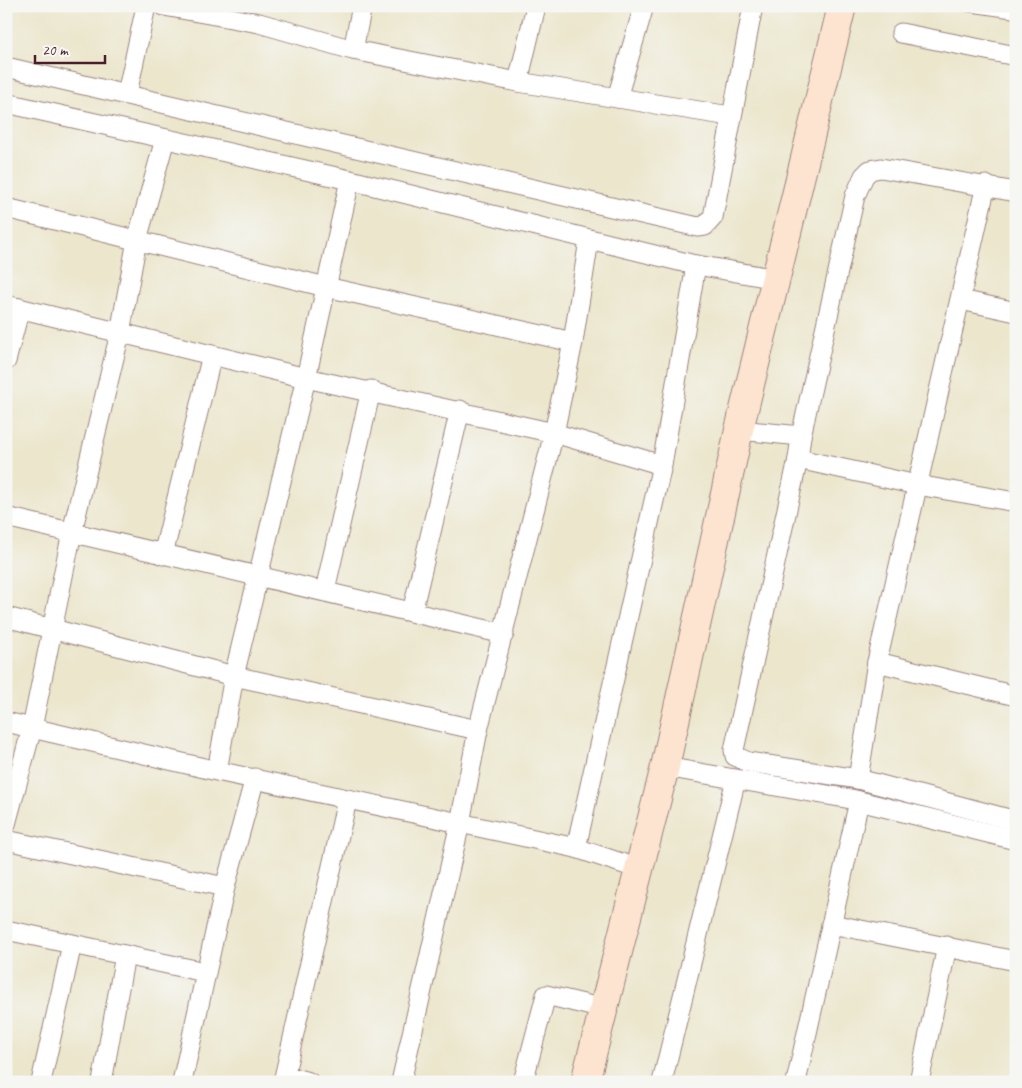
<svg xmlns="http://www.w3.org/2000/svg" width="1022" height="1088" viewBox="0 0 1022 1088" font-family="Caveat,sans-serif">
<rect width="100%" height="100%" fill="#f6f6f2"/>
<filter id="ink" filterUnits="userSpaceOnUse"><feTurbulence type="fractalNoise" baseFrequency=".02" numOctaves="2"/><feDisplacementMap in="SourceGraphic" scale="10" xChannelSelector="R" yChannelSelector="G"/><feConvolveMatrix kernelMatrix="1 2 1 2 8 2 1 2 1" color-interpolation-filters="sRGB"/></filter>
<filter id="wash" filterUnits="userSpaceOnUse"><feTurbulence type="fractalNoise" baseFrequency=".0096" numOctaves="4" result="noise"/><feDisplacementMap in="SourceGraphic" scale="20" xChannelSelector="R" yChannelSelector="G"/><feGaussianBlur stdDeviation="1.12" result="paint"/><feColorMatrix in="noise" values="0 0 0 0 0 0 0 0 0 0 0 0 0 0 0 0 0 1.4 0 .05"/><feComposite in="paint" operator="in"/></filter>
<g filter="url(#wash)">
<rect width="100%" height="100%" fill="#ebe6cc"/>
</g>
<g filter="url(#ink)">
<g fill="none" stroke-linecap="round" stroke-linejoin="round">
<g stroke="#9a827c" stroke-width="12">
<path id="lane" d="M968 6 1016 13"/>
</g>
<g stroke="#9a827c" stroke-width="21">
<g id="street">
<path d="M164 6 259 23 353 50 518 82 730 116"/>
<path d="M901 33 1016 56"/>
<path d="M353 50 362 6"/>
<path d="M6 67 698 227 705 226 713 217 753 6"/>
<path d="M518 82 536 6"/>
<path d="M127 94 146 6"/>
<path d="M617 98 644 6"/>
<path d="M6 103 350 180 691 264 777 279"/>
<path d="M1016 192 881 168 870 170 864 176 855 196 801 436 798 459 734 750 735 756 748 762 858 779 1016 821"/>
<path d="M6 208 326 287 573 342"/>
<path d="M961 300 1016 312"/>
<path d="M6 305 306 378 554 433 662 465"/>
<path d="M6 361 20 308"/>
<path d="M739 430 801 436"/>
<path d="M798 459 917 485 1016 502"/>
<path d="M6 517 504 634"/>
<path d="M163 555 212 355"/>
<path d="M325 590 371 390"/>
<path d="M412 612 460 410"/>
<path d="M6 617 234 676 478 730"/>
<path d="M877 662 1016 696"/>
<path d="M6 722 217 771 576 848 639 869"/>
<path d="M665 767 851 799 1016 840"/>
<path d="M217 771 234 676 306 378 350 180"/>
<path d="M858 779 877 662 986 185"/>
<path d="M6 824 32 728 72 532 120 333 137 240 165 139"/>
<path d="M6 840 225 887"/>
<path d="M576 848 662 465 696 265"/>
<path d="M831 924 1016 961"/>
<path d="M6 930 205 972"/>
<path d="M285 1076 309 1082"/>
<path d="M41 1082 72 944"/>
<path d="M102 1082 125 955"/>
<path d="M182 1082 225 887 255 778"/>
<path d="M283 1082 347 800"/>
<path d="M401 1082 460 823 478 730 554 433 573 342 589 240"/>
<path d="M523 1082 546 995 604 1009"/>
<path d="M662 1082 736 779"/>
<path d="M796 1082 859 801"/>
<path d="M919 1082 947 946"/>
</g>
</g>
<g stroke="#9a827c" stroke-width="30">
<path id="secondary" d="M585 1082 665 767 739 430 842 6"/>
</g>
<use href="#lane" stroke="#fff" stroke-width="10"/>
<use href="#street" stroke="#fff" stroke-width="19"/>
<use href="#secondary" stroke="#fde4d1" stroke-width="28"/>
</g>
</g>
<rect width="1022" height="1088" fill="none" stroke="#f6f6f2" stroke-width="25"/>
<path d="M35 55v8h70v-8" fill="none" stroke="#4a1f2b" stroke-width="2.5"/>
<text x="42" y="55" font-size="15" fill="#4a1f2b" stroke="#f6f6f2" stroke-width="4" paint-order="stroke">20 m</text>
</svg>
